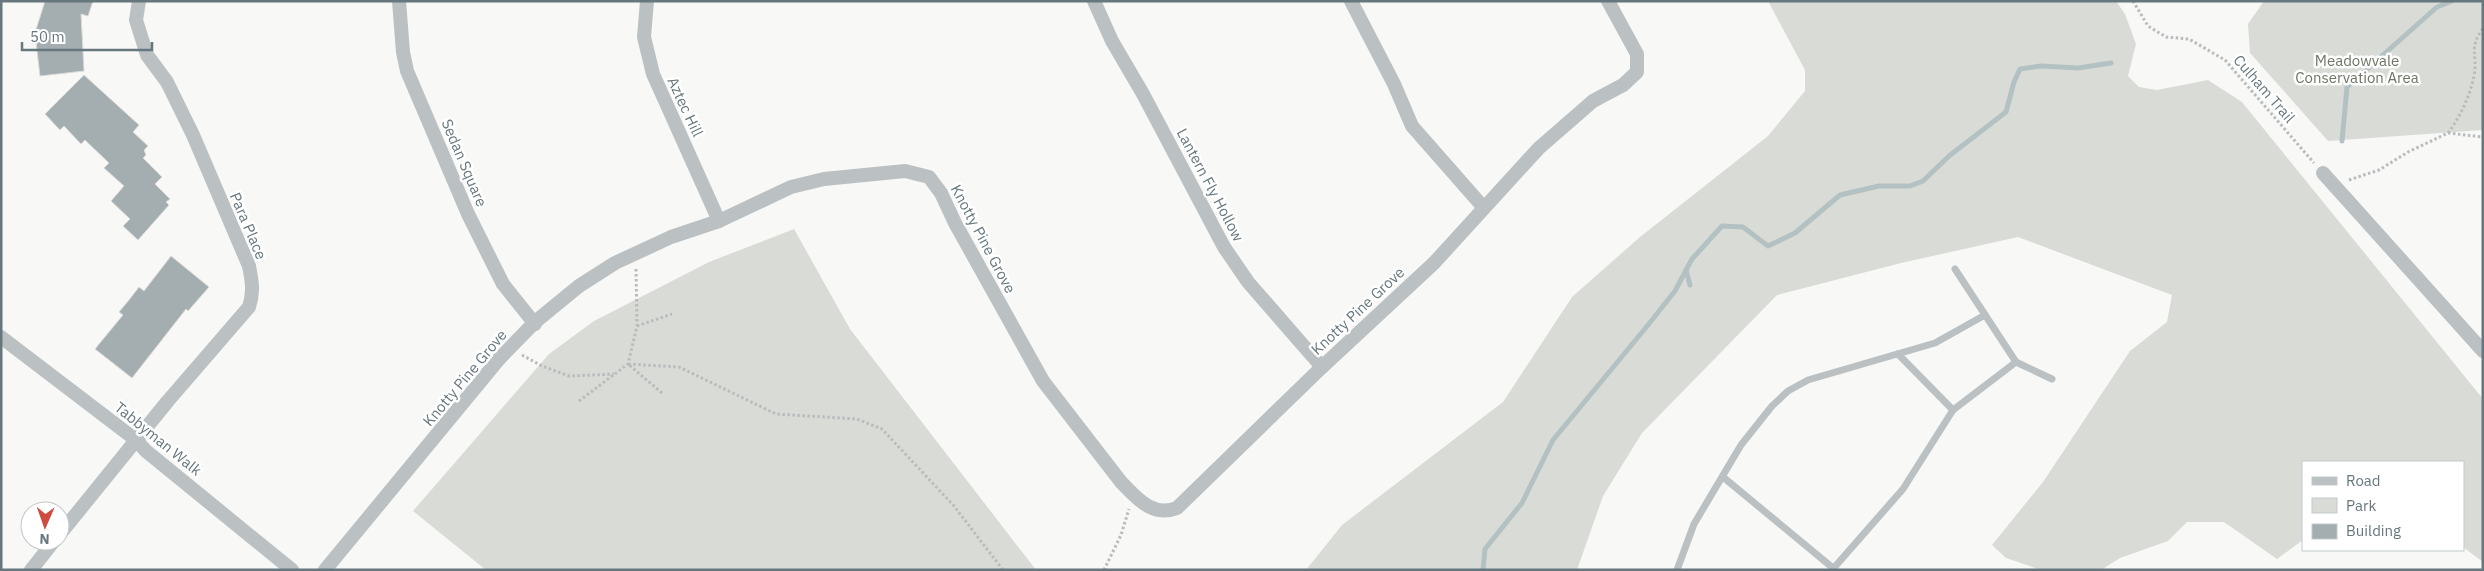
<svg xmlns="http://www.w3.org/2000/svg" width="2484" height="571" viewBox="0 0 2484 571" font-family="'IBM Plex Sans',sans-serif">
<rect width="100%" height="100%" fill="#f8f8f6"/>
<g fill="#d9dcd6">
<path d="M1768 1H2116L2125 14 2136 44 2128 76 2139 87 2157 90 2208 80 2242 102 2483 399V562L2463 547V462H2303V540L2277 559 2224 522H2187L2168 541 2120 558 2101 570H2041L2006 558 1992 545 2043 482 2130 351 2167 322 2172 295 2018 237 1901 263 1777 295 1642 433 1603 496 1577 570H1306L1342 525 1503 402 1572 297 1640 237 1768 136 1805 91V70Z"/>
<path d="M2264 1H2483V130L2328 141 2250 53 2248 24Z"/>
<path d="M794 229 850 329 1036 570H486L413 511 549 354 594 321 709 262Z"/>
</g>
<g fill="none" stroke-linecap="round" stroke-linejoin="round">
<g stroke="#b4c1c3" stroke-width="5">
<path d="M2342 141 2347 87 2437 7 2452 1"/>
<path d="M1686 270 1690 285"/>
<path d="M1483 570 1485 549 1522 503 1553 440 1648 325 1675 291 1692 259 1722 226 1743 227 1768 246 1795 233 1840 195 1879 186H1910L1923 181 1949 156 2006 112 2014 82 2020 69 2041 66 2078 68 2111 63"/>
</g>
</g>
<g fill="#a4adb0" stroke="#dadad8">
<path d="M45 1H93L88 16 81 14 84 71 40 76 35 33Z"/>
<path d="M84 75 139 125 133 132 148 146 144 150 146 155 143 158 162 177 155 184 170 199 166 202 169 205 138 240 123 226 130 219 111 201 124 186 104 168 109 163 85 140 81 144 64 126 60 130 45 114Z"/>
<path d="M171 256 209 287 188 311 186 309 132 378 95 349 123 315 119 312 129 300 139 287 144 291Z"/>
</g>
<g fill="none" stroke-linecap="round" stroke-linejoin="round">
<g stroke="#b8bcbe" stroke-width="3" stroke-dasharray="2.5 2.5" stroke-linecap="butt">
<path d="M2133 1 2148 26 2166 37 2189 39 2225 60 2314 163"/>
<path d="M2448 133C2460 117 2470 96 2474 76 2478 54 2468 49 2483 28"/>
<path d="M2349 180 2379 170 2408 152 2448 133 2483 137"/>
<path d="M637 326 672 314"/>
<path d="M522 355 542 366 569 376 614 374"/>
<path d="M662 393 628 364 679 367 776 414 857 419 882 429 954 506 1003 570"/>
<path d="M579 401 628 364 637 326 636 269"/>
<path d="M1104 570 1121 535 1129 509"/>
</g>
<g stroke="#bbc1c3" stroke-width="7">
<path d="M1955 269 2016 362 2052 379"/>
<path d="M1898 354 1953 410"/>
<path d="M1723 477 1833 568"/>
<path d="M1677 570 1694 524 1741 445 1772 406 1788 391 1808 380 1935 343 1985 315"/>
<path d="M1832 570 1903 489 1953 410 2016 362"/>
</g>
<g stroke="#bbc1c3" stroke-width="14">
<path d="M399 1 403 52 407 71 468 214 503 284 535 324"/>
<path d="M647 1 644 37 653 74 719 221"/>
<path d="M1094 1 1112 41 1143 94 1224 247 1248 282 1322 367"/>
<path d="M1351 1 1394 84 1412 126 1484 208"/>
<path d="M2323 173 2483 351"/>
<path d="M1 337 136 440 146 451 292 570"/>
<path d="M60 534 167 402 249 307C254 292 252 281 249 266L193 135 167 82 147 55 136 20 139 1"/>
<path d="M31 570 54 541"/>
<path d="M325 570 499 359 535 322 579 286 615 263 671 237 719 221 791 187 824 179 905 171 929 177 941 193 955 223 1043 381 1121 482C1136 497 1152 518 1177 508L1322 367 1434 263 1539 148 1593 101 1623 85 1637 72V54L1608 1"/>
</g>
</g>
<g text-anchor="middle" stroke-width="5" stroke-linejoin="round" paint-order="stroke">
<g font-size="15" fill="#6b7665" stroke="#fff">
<text x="2357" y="66">Meadowvale<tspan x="2357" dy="17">Conservation Area</tspan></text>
</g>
<g font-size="15" fill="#66777d" stroke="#fff">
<text transform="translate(2264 89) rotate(49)" y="5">Culham Trail</text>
<text transform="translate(685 107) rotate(65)" y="5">Aztec Hill</text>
<text transform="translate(464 163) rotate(67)" y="5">Sedan Square</text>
<text transform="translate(1210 185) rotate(62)" y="5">Lantern Fly Hollow</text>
<text transform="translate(248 226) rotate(67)" y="5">Para Place</text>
<text transform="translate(983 239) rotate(62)" y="5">Knotty Pine Grove</text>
<text transform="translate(1358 311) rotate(-43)" y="5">Knotty Pine Grove</text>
<text transform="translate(465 378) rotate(-50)" y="5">Knotty Pine Grove</text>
<text transform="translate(158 439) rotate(39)" y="5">Tabbyman Walk</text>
</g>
</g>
<rect width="2484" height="571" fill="none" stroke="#66777d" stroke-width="5"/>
<rect x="2302" y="461" width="162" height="90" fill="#ffffff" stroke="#c2c9cb"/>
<rect x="2312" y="477" width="25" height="8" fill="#bbc1c3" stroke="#c2c9cb"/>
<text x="2346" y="486" font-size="15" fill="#66777d">Road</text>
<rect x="2312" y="498" width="25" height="15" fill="#d9dcd6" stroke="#c2c9cb"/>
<text x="2346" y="511" font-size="15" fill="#66777d">Park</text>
<rect x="2312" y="524" width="25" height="15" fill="#a4adb0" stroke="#c2c9cb"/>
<text x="2346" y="536" font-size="15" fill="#66777d">Building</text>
<g transform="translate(45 526) rotate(182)"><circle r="24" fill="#ffffff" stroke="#c2c9cb"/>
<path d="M0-4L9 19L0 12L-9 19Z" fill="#ce4b40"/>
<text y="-8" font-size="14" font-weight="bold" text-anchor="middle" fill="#66777d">N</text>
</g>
<path d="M22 42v8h130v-8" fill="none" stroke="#66777d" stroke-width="2.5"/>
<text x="30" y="42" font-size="15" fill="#66777d" stroke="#ffffff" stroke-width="4" paint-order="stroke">50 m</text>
</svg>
